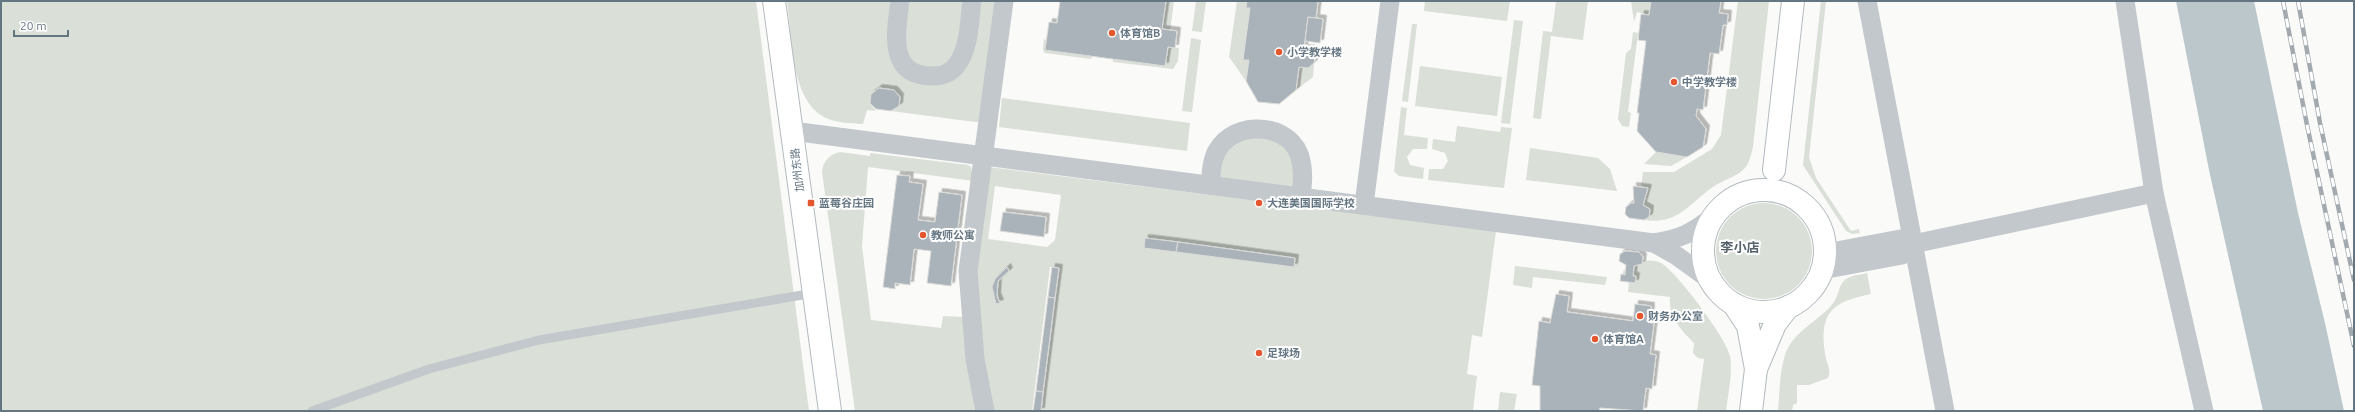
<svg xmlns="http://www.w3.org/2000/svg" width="2355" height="412" viewBox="0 0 2355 412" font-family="Ubuntu,'Noto Sans SC',sans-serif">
<defs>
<filter id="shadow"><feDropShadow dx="3.5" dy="-3.5" stdDeviation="0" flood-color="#0004"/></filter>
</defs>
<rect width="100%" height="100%" fill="#fafaf8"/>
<g fill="#dadfd7" fill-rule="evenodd">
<path d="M1 1H756L809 411H1Z"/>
<path d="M787 1H998L983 123 891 111 899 106 900 97 894 90 879 88 871 94 870 103 876 111 867 110 863 124C850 123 835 123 824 117 790 98 792 35 787 1Z"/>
<path d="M1166 1H1174L1170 31 1162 29Z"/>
<path d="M1196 1H1206L1202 32 1192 31Z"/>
<path d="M1237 1H1247L1246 8H1250L1243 60H1249L1246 81 1229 57Z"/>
<path d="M1425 1H1510L1507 21 1424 11Z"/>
<path d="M1556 1H1588L1583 40 1551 36 1541 119 1533 118 1543 31 1552 32Z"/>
<path d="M1631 1H1651L1649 15 1637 12 1634 22Z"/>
<path d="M1738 1H1769L1753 147C1751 155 1750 161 1745 168 1738 176 1726 179 1716 185 1690 201 1681 225 1644 220L1649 217 1650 209 1643 205 1648 188 1641 187 1643 172H1674L1712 149 1721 135Z"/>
<path d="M1821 1H1826L1809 157 1816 178 1851 231 1859 229 1860 233 1852 234 1846 231 1803 165Z"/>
<path d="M1514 20 1523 21 1510 124 1501 123Z"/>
<path d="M1412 24H1417L1408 102 1402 101Z"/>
<path d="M1633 32 1638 33 1628 112 1631 113 1629 127 1622 126 1618 119 1626 53 1631 49Z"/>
<path d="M1191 38 1201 40 1192 112 1182 111Z"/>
<path d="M1044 39 1046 40 1045 49 1092 56 1091 59 1045 53 1043 50Z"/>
<path d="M1168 47 1179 48 1178 61 1173 69 1113 62V59L1165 65Z"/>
<path d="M1314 63 1313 77 1296 90 1299 67 1308 68Z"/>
<path d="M1420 66 1502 77 1497 116 1415 106Z"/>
<path d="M1002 98 1190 123 1187 151 999 127Z"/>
<path d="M1401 107 1407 108 1404 135 1428 138 1427 149H1413L1407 157 1410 165 1424 168 1423 179 1399 176 1394 171Z"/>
<path d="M1457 126 1500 132 1501 127 1512 128 1504 188 1428 180 1429 169H1443L1448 161 1445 153 1432 149 1433 139 1455 142Z"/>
<path d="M1233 135 1289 141 1301 197 1210 185Z"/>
<path d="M1530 148 1598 158 1610 169 1617 191 1526 180Z"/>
<path d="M840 152 870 156V153L968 165 971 167 974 181 868 167 862 246 871 320 941 328 943 316 963 317 978 411H855L822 172C823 161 830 154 840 152Z"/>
<path d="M1656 152 1687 157 1671 166 1644 164Z"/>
<path d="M989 167 1496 231 1482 337 1472 335 1467 374 1477 376 1473 411H1041L1059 268 1050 267 1032 411H992L988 395 975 271ZM995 186 1061 195 1055 240 1047 247 988 239ZM1145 239 1295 258 1294 266 1144 248Z"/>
<circle cx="1764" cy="251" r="48"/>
<path d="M1642 260C1648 261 1656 260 1661 263 1675 270 1727 339 1730 356 1733 373 1728 394 1726 411H1697L1704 359 1698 358 1693 353 1694 343C1681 330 1668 316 1670 297L1628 292 1629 282H1635L1636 276H1633L1634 266 1642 264Z"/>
<path d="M1515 266 1607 277 1605 285 1533 277 1532 288 1513 285Z"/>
<path d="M1867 273 1871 294C1832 302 1819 312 1825 354 1826 363 1832 369 1828 378L1809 385H1797V403L1793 405 1792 411H1778C1780 392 1779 368 1787 350 1795 332 1817 321 1830 307 1840 297 1837 286 1846 279 1852 275 1860 275 1867 273Z"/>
<path d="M1500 392 1517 394 1514 411H1498Z"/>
</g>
<path fill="#bbc7cb" d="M2176 1H2254L2298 213 2325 323 2344 411H2263L2209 170Z"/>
<g fill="#aab3b9" stroke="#dcdcda" filter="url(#shadow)">
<path d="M1060 1H1166L1162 29 1177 31 1175 48 1168 47 1165 66 1045 50 1049 22 1057 23Z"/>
<path d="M1247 1H1318L1316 18 1308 17 1304 48 1311 49 1316 54 1314 63 1308 68 1299 67 1296 90 1279 104 1258 102 1246 81 1249 60H1243L1250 8H1246Z"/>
<path d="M1651 1H1721L1719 13 1728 14 1727 25H1723L1719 54 1710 53 1703 110 1697 109 1696 116 1706 129 1703 147 1687 157 1656 152 1637 131 1639 113H1637L1646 41 1638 40 1641 14 1649 15Z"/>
<path d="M1308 17 1323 19 1320 43 1305 41Z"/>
<path d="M879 88 894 90 900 97 899 106 891 111 876 109 870 103 871 94Z"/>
<path d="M897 175 910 176 909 182 923 184 918 220 935 222 939 192 962 195 951 286 927 283 931 251 914 249 910 285 895 283V289L883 287Z"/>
<path d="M1633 186 1648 188 1643 205 1650 209 1649 217 1644 220 1629 218 1625 214 1626 207 1631 203H1634Z"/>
<path d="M1003 212 1046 217 1044 237 1000 231Z"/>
<path d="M1145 238 1178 242 1176 252 1144 248Z"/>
<path d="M1178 242 1295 258 1294 267 1176 252Z"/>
<path d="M1625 251 1639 252 1643 257 1642 264 1634 266 1633 276H1636L1635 283 1620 281 1621 274 1625 275 1626 265 1619 261 1620 254Z"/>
<path d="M1007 267 1009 271 998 281 997 296 1000 303 996 304 992 287 995 279Z"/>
<path d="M1052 267 1059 268 1055 298 1048 297Z"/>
<path d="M1556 294 1569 296 1567 312 1633 321 1635 304 1651 306 1650 323H1654L1650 354 1656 355 1652 389 1646 388 1643 411 1600 408 1599 411H1540V386L1532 385 1539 321 1550 323Z"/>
<path d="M1048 297 1055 298 1043 392 1036 391Z"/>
<path d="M1036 391 1043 392 1041 411H1033Z"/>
</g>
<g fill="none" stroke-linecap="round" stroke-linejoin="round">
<g stroke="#b3babf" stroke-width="24">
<g id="secondary">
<path d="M774 1 830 411"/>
<path d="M1774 170 1793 1"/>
<circle cx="1764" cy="251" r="61"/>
<path d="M1735 306 1748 326 1756 369 1775 324 1788 307"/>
<path d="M1751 411 1756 369"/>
</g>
</g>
<path stroke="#c3c8cc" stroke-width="9" d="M312 411 429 369 539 340 814 293"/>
<g stroke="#c3c8cc" stroke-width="19">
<path d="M900 1C896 31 887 76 932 76 943 76 953 72 958 63 970 46 969 21 972 1"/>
<path d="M1867 1 1945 411"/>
<path d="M2125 1 2154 193 2204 411"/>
<path d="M792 131 1654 243C1679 239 1691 234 1711 218"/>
<path d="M1210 185C1211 177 1211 166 1214 158 1225 121 1285 119 1299 154 1304 168 1303 182 1301 197"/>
<path d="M1364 205 1390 1"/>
<path d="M1654 243 1677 256 1706 277"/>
<path d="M1913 244 2154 193"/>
<path d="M1822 270 1902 255 1913 244 1900 239 1826 253"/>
<path d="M985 411 975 359 968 271 1004 1"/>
</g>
<use href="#secondary" stroke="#fff" stroke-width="22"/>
<g stroke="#a2aab0" stroke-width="4.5">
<g id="rail">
<path d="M2283 1 2307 125 2354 346"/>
<path d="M2298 1 2320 123 2354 280"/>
</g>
</g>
<use href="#rail" stroke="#fff" stroke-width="3" stroke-dasharray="9" stroke-linecap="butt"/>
</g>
<g fill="#e4572e" stroke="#fff" stroke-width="1.5">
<circle cx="1112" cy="33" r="4"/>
<circle cx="1279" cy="52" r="4"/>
<circle cx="1674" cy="82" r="4"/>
<rect x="807" y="199" width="8" height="8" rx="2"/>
<circle cx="1259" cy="203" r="4"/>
<circle cx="923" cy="235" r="4"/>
<circle cx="1640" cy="316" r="4"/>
<circle cx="1595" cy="339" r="4"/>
<circle cx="1259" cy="353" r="4"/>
</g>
<g text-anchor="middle" stroke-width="4" stroke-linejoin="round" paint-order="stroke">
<g font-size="11" font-weight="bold" fill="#657683" stroke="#fff" text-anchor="start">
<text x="1120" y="37">体育馆B</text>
<text x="1287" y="56">小学教学楼</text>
<text x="1682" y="86">中学教学楼</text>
<text x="819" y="207">蓝莓谷庄园</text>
<text x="1267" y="207">大连美国国际学校</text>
<text x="931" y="239">教师公寓</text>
<text x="1648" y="320">财务办公室</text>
<text x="1603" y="343">体育馆A</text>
<text x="1267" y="357">足球场</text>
</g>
<g font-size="11" fill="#657683" stroke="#fff">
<text transform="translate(797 170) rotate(-97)" y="4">加州东路</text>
</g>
<g font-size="13" font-weight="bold" fill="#57646e" stroke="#fff">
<text x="1740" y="252">李小店</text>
</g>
</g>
<rect width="2355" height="412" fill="none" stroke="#657683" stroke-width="4"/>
<path d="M14 30v6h54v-6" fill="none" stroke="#657683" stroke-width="2"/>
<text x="20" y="30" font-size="12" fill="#657683" stroke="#ffffff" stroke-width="3" paint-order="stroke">20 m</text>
</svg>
